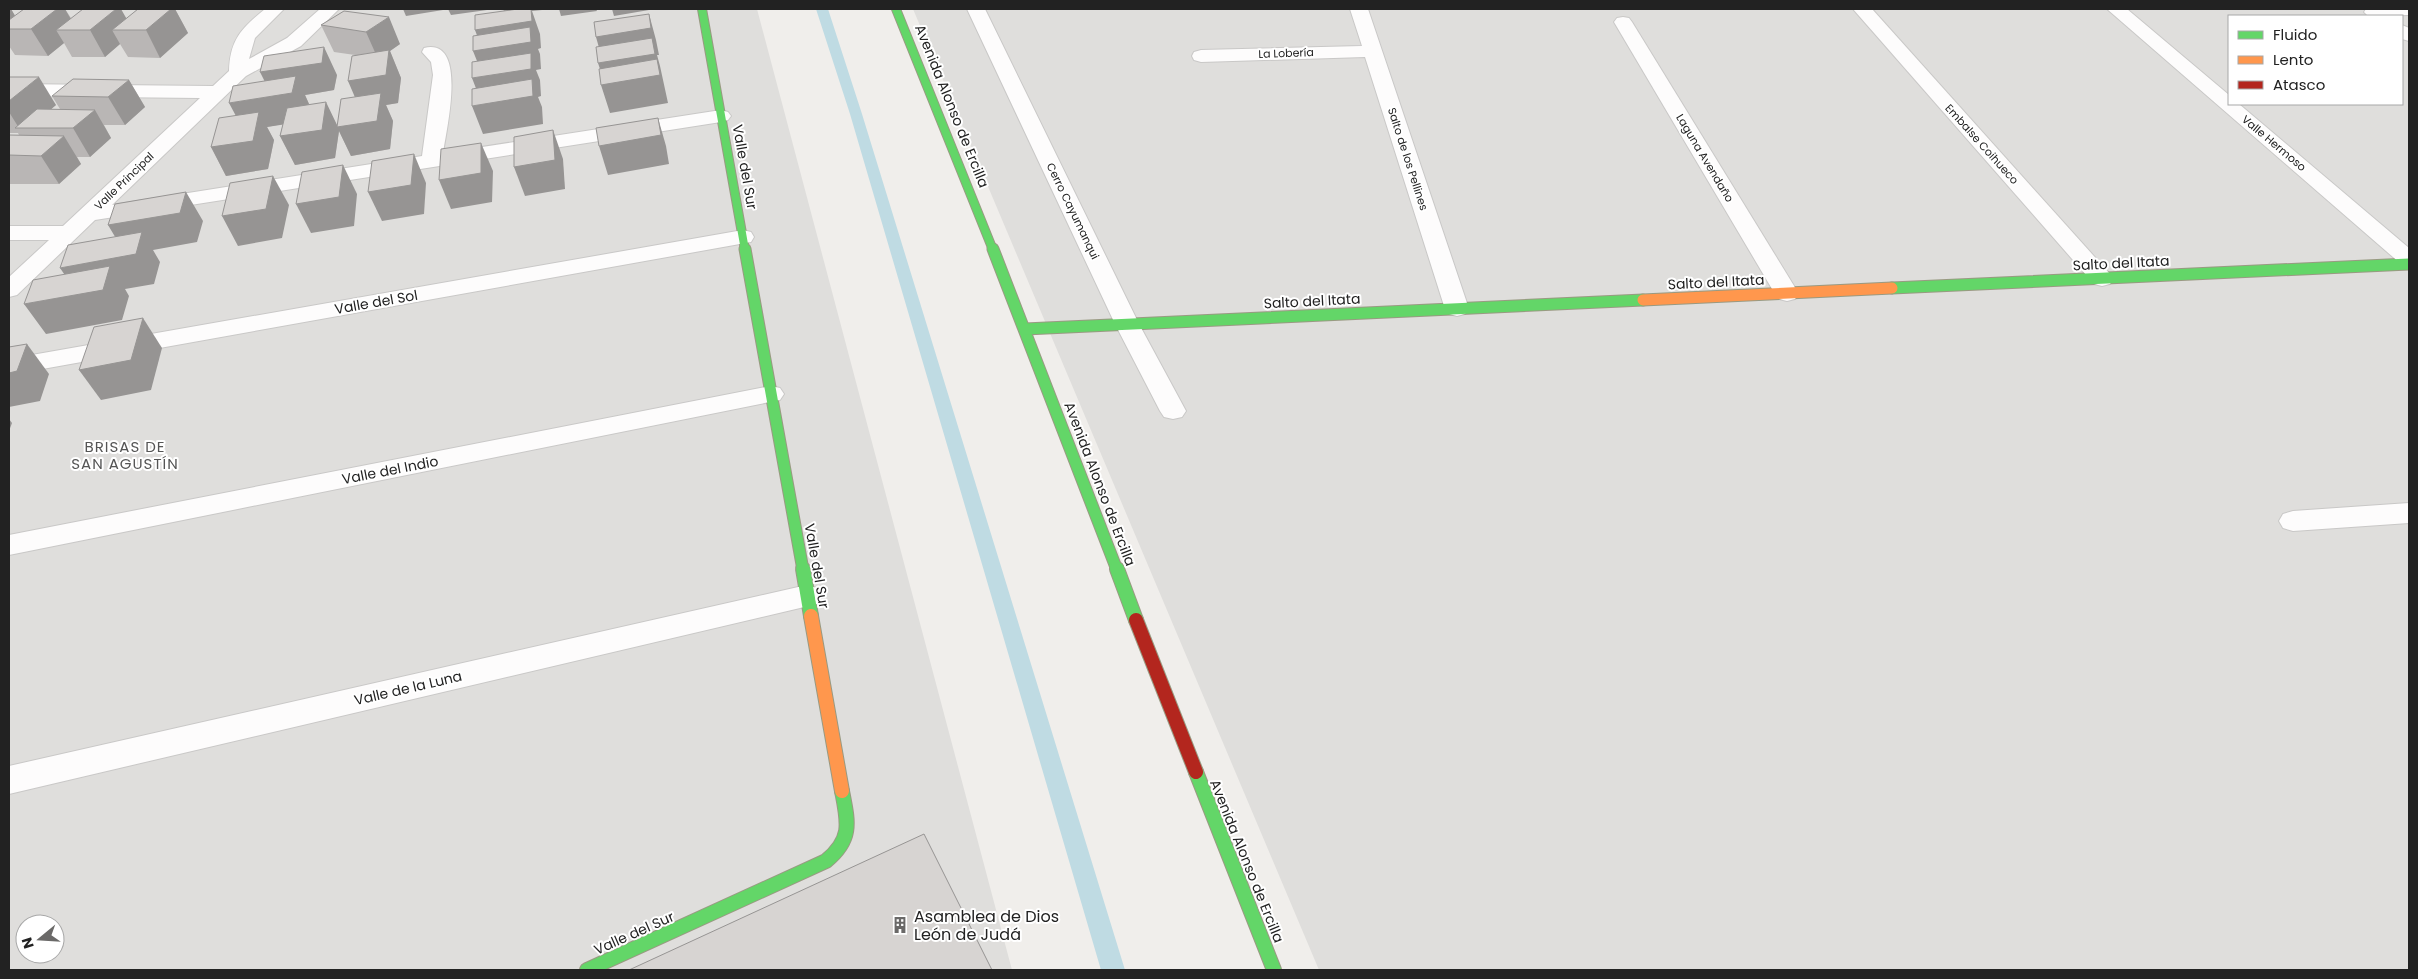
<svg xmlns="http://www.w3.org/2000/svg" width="2418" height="979" viewBox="0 0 2418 979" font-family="Poppins,sans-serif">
<rect width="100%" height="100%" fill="#f0eeeb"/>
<g fill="#dfdedc" fill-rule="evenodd">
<path d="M9 9H757L1012 970H9ZM25 924H55V954H25Z"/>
<path d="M913 9H2409V970H1319ZM2229 16H2402V104H2229Z"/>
</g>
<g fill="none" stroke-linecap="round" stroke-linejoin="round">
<path fill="#bfdbe3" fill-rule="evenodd" d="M816 9H828L862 114 1125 970H1101L850 114Z"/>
<g stroke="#c9c8c7" stroke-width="2">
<g id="street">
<path d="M265 9H284L255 38 249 59 287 38 320 9H339L301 46 246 76 112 205 422 156 433 75 431 62 422 52 424 48C469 37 446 131 443 153L721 110 728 112 731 116 728 120 721 122 95 220 17 295 9 297V277L49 240H9V226H63L200 98 9 96V84L213 86 229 71C230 39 242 28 265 9Z"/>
<path d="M967 9H985L1139 324 1186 411 1182 417 1173 419 1164 417 1160 411 1115 324Z"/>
<path d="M1350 9H1368L1469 309 1465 314 1457 316 1449 314 1445 309 1365 57 1201 62 1194 60 1192 56 1194 52 1201 50 1362 46Z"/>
<path d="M1853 9H1872L2110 274 2114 279 2110 284 2102 286 2094 284Z"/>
<path d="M2107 9H2127L2229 95V104H2239L2409 248V266L2401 264Z"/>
<path d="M2366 9H2409V15L2368 16 2364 12Z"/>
<path d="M1623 17 1629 18 1632 22 1799 294 1795 299 1787 301 1779 299 1775 294 1614 22 1617 18Z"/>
<path d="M2402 25 2409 28V41L2402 39Z"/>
<path d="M743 230 751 232 754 237 751 242 9 375V359Z"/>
<path d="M771 386 780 388 784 394 780 400 9 555V535Z"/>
<path d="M2409 503V523L2293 531 2283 528 2279 521 2283 514 2293 511Z"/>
<path d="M807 585 817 588 822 596 817 604 9 794V766Z"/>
</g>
</g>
<g stroke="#999a82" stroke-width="10">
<g id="fast-far2">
<path d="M702 9 745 250"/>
<path d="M896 9 993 250"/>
</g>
</g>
<g stroke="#999a82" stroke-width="13">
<g id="fast-far1">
<path d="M745 249 803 570"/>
<path d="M993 249 1117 570"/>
<path d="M1892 288 2409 264"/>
<path d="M1025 329 1643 300"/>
</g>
</g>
<g stroke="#999a82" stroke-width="16">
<g id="fast">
<path d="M803 569 811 616"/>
<path d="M1117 569 1136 620"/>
<path d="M1196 772 1274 970"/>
<path d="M587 970 826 861C853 839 848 822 842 791"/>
</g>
</g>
<g stroke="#999a82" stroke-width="13">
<path id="slow-far1" d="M1643 300 1892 288"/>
</g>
<g stroke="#999a82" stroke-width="16">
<path id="slow" d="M811 616 842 791"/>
</g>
<g stroke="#999a82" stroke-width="16">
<path id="jam" d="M1136 620 1196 772"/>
</g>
<use href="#street" fill="#fdfcfc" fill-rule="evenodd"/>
<use href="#fast-far2" stroke="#63d668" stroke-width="8"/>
<use href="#fast-far1" stroke="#63d668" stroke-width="11"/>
<use href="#fast" stroke="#63d668" stroke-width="14"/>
<use href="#slow-far1" stroke="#ff974d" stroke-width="11"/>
<use href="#slow" stroke="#ff974d" stroke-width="14"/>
<use href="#jam" stroke="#b3261e" stroke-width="14"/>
</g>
<g fill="#b9b6b5">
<path d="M9 9H11L15 16 65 9 71 18H127L138 9H175L188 33 160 58 128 57 120 44 105 57H72L64 43 48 56 15 55 9 46Z"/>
<path d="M344 11 400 44 390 51 401 78 398 103 386 105 393 121 390 149 351 156 339 131 335 158 295 165 280 136 283 124 267 127 274 140 268 169 226 176 211 147 236 116 337 75 334 90 305 95 309 104 338 126 355 97V55L334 52 321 25Z"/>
<path d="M9 77 56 105 51 109H60L52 96 129 80 145 107 125 125H104L111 138 90 157H77L81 164 59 184H9V135H19L18 133H9Z"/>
</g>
<g fill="#969493">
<path d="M9 9H11L23 29H9Z"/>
<path d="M57 9H65L77 30H56L64 43 48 56 31 29Z"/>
<path d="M116 9H121L133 30H112L120 44 105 57 90 30Z"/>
<path d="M171 9H175L188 33 160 58 146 30Z"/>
<path d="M403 9H443V10L406 16Z"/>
<path d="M448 9H487V10L451 15Z"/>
<path d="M503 9H542V10L532 11 540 34 541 48 538 49 540 54 541 69 536 70 540 80 541 96 538 97 542 107 543 124 483 134 472 106 482 104 472 78 483 76 473 51 482 49 475 30 506 15Z"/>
<path d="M559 9H596L597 11 561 16Z"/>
<path d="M612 9H648L649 10 614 16Z"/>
<path d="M649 14 656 40 659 55H657L660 66 668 103 610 113 601 85 605 84 598 63 603 62 596 37Z"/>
<path d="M389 17 400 44 390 51 401 78 398 103 386 105 393 121 390 149 351 156 339 131 335 158 295 165 280 136 326 102 338 127 360 109 348 81 378 59 366 32Z"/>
<path d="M324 47 337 75 334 90 305 95 309 104 306 121 267 127 274 140 268 169 226 176 211 147 244 131 229 103 272 96 260 72Z"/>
<path d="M39 77 56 105 29 128H19L9 112V101Z"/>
<path d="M129 80 145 107 125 125 108 97Z"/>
<path d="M95 110 111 138 90 157 73 128Z"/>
<path d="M658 118 666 146 669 164 608 175 599 146Z"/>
<path d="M553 130 563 159 565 189 525 196 514 167Z"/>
<path d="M64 136 81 164 59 184 41 156Z"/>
<path d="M481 143 493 171 492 202 451 209 439 180Z"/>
<path d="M414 154 426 183 424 214 382 221 368 192Z"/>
<path d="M343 165 357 194 354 226 311 233 296 204Z"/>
<path d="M273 176 289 205 282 238 238 246 222 216Z"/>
<path d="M186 192 203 221 197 242 153 250 160 262 154 284 125 289 129 296 122 320 46 334 24 304 78 294 60 268 126 255 108 225Z"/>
<path d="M143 318 162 348 151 390 101 400 79 370Z"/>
<path d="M27 344 49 374 40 401 9 407V373Z"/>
<path d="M9 419 12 423 9 431Z"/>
</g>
<g fill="#d7d4d2" stroke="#969493">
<path d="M24 9H57L31 29H9V20Z"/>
<path d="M83 9H116L90 30H56Z"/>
<path d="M138 9H171L146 30H112Z"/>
<path d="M518 9H531L532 21 475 30V15Z"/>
<path d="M344 11 389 17 366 32 321 25Z"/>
<path d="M649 14 651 28 596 37 594 22Z"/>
<path d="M530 27 531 42 473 51V36Z"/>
<path d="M652 38 655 54 598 63 596 47Z"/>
<path d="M324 47 322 63 260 72 264 56Z"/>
<path d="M389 50 386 75 348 81 352 56Z"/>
<path d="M531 53V69L472 78V62Z"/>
<path d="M657 59 660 75 601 85 599 69Z"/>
<path d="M296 76 292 93 229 103 233 86Z"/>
<path d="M9 77H39L9 101Z"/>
<path d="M73 79 129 80 108 97 52 96Z"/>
<path d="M532 79 533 96 472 106V89Z"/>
<path d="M381 93 377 121 337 127 341 99Z"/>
<path d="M326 102 322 130 280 136 287 108Z"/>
<path d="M37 109 95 110 73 128H15Z"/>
<path d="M259 112 253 141 211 147 219 118Z"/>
<path d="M658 118 661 135 599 146 596 128Z"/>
<path d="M553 130 555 160 514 167V137Z"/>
<path d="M9 135 64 136 41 156 9 155Z"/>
<path d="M481 143V173L439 180 441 149Z"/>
<path d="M414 154 411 185 368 192 372 161Z"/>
<path d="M343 165 339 197 296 204 302 172Z"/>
<path d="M273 176 266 209 222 216 230 183Z"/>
<path d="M186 192 180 213 108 225 115 204Z"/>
<path d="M142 232 136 254 60 268 68 245Z"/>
<path d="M110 266 103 290 24 304 33 280Z"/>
<path d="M143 318 131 360 79 370 94 327Z"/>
<path d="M27 344 17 371 9 373V347Z"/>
<path d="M924 834 992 970H629Z"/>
</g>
<defs>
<g id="building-bare" transform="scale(1.35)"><path d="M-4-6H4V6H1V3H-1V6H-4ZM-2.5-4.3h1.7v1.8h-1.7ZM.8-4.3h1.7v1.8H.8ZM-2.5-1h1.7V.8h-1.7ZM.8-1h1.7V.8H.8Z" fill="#6a6968" stroke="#fff" stroke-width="2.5" paint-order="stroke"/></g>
</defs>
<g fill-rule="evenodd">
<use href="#building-bare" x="900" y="925"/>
</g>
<g text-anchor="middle" stroke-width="4" stroke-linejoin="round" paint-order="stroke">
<g font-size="11" fill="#222" stroke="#fff">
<text transform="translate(1286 53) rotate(-2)" y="4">La Lobería</text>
<text transform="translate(2274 143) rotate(40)" y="4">Valle Hermoso</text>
<text transform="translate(1982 144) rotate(48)" y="4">Embalse Coihueco</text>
<text transform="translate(1705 158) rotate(59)" y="4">Laguna Avendaño</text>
<text transform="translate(1408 159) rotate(72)" y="4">Salto de los Pellines</text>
<text transform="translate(124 181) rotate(-44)" y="4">Valle Principal</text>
<text transform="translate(1073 211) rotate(64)" y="4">Cerro Cayumanqui</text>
</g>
<g font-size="14" fill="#222" stroke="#fff">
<text transform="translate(952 106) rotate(68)" y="5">Avenida Alonso de Ercilla</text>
<text transform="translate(745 167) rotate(80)" y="5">Valle del Sur</text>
<text transform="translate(2121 263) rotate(-3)" y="5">Salto del Itata</text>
<text transform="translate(1716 282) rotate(-3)" y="5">Salto del Itata</text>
<text transform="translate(1312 301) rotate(-3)" y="5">Salto del Itata</text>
<text transform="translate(376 302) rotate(-10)" y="5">Valle del Sol</text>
<text transform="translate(390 470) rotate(-11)" y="5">Valle del Indio</text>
<text transform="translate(1100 484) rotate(69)" y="5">Avenida Alonso de Ercilla</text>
<text transform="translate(817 566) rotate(80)" y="5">Valle del Sur</text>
<text transform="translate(408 688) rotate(-13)" y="5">Valle de la Luna</text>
<text transform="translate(1247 861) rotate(68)" y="5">Avenida Alonso de Ercilla</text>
<text transform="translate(634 933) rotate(-24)" y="5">Valle del Sur</text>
</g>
<g font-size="15" letter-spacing="1" fill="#555" stroke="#fff">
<text x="125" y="452">BRISAS DE<tspan x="125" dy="17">SAN AGUSTÍN</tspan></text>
</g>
<g font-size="16" fill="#222" stroke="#fff" text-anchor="start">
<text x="914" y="922">Asamblea de Dios<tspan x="914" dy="18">León de Judá</tspan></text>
</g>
</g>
<rect width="2418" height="979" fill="none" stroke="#222222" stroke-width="20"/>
<rect x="2228" y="15" width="175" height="90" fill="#ffffff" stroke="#a7a7a7"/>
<rect x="2238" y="31" width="25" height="8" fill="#63d668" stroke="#a7a7a7"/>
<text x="2273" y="40" font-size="15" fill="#222222">Fluido</text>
<rect x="2238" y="56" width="25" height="8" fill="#ff974d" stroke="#a7a7a7"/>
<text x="2273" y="65" font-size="15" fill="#222222">Lento</text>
<rect x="2238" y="81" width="25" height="8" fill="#b3261e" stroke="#a7a7a7"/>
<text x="2273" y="90" font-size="15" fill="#222222">Atasco</text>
<g transform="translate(40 939) rotate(252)"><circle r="24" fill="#ffffff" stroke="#a7a7a7"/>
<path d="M0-4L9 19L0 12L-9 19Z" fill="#6a6968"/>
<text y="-8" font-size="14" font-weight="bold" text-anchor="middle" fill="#222222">N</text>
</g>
</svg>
